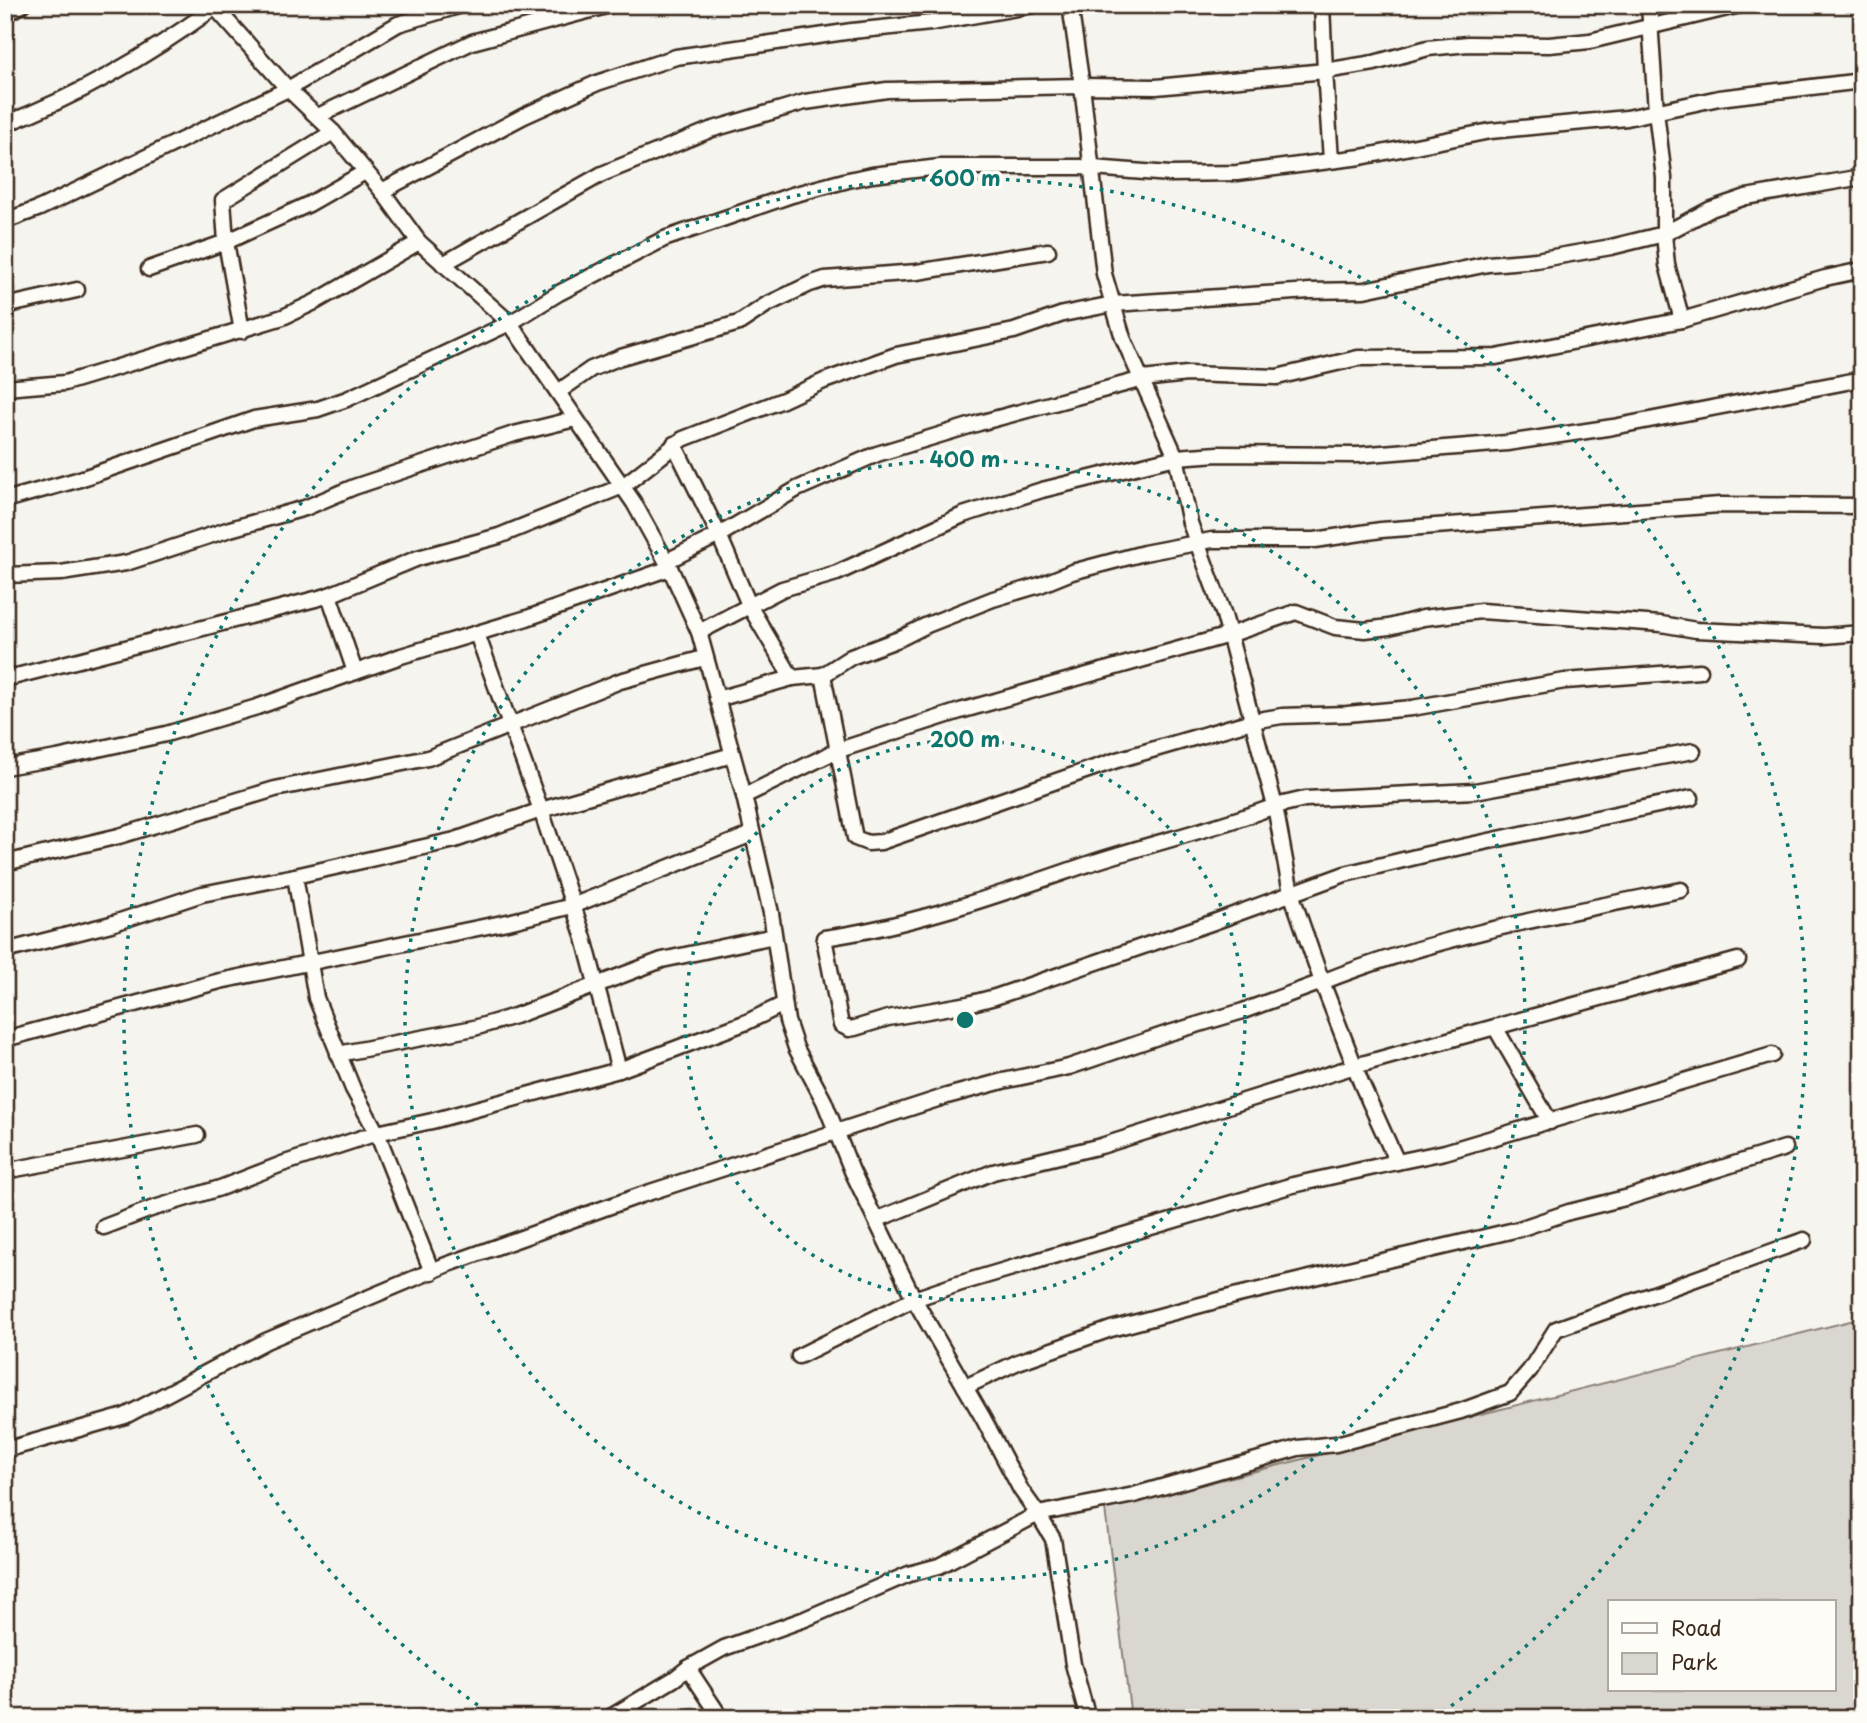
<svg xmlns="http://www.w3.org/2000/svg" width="1867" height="1723" viewBox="0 0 1867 1723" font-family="'Playpen Sans',sans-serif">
<rect width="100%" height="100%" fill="#f5f4ee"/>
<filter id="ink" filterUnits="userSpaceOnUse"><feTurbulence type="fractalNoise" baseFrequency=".0143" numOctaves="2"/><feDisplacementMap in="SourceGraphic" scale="14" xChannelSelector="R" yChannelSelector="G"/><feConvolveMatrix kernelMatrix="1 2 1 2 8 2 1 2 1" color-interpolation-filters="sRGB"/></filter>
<g filter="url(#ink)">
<path fill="#dad6d0" stroke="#8a8077" stroke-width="2" fill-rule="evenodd" d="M1862 1318V1718H1131L1105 1509ZM1610 1602H1834V1690H1610Z"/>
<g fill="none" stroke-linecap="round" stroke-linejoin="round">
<g stroke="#3b2a1e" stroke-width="19">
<g id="minor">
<path d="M213 5 288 89 333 132 382 191 419 242 510 323 634 503 670 568 699 632 744 796 771 913 787 1021 796 1048 824 1101 852 1171 914 1299 983 1418 1021 1490 1038 1514 939 1566 909 1574 805 1619 724 1648 688 1668 674 1679 609 1718"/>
<path d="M1322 5 1325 71 1156 87 1082 86 1104 274 1123 338 1176 457 1190 523 1224 615 1275 806 1305 799 1475 791 1693 751"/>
<path d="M5 14 22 5"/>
<path d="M318 116 472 42 610 5"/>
<path d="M5 124C81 95 149 55 215 7"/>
<path d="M1331 160 1325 71 1374 63 1428 48 1468 44 1549 45 1590 41 1740 5"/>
<path d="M382 191 524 116 597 83 676 57 852 31 931 23 1034 5"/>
<path d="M5 221 40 208 288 89 398 24 462 5"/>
<path d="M443 264 602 174 710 130 805 102 887 90 1082 86 1070 5"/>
<path d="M149 269 226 242 309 204 365 172"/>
<path d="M5 306 77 290"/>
<path d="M1682 320 1825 278 1862 270"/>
<path d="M242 331 226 242 223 200 333 132"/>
<path d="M5 388 65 383 283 317 315 302 419 242"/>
<path d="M558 392 591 369 621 357 739 323 766 305 810 284 825 279 917 272 1048 251"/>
<path d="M674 444 719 535 750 607 792 678 823 675 851 657 899 639 927 625 993 599 1040 585 1072 572 1144 553 1212 540H1315L1381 530 1720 505 1862 506"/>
<path d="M5 500 77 480 254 419 318 409 347 399 510 323 559 293 664 239 792 195 848 180 872 175 940 167H1080L1170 174 1237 173 1361 157 1490 131 1627 118 1719 98 1862 81"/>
<path d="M667 561 719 535 797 489 877 454 979 423 1143 379 1187 374 1277 377 1358 358 1496 357 1682 320 1667 265 1664 234V178L1656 111 1649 5"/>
<path d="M5 575 61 573 126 563 230 529 305 508 354 487 514 434 575 419"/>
<path d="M329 595 355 672"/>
<path d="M699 632 782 589 837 573 963 515 1042 490 1176 457 1218 454 1357 455 1507 443 1613 427 1862 379"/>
<path d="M823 675 855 838 868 843 881 842 1117 760 1252 721 1282 716 1347 714 1412 708 1565 681 1700 671"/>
<path d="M5 679 327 596 418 558 499 536 623 486 683 439 783 400 824 381 896 355 1014 331 1063 314 1113 304 1310 291 1364 290 1488 264 1536 260 1611 247 1664 234 1711 209 1746 197 1862 177"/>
<path d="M717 699 792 678"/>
<path d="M732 755 541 810 584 938 619 1070 747 1022 784 1004"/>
<path d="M5 767 57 758 166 734 257 707 401 656 527 618 670 568"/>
<path d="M744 796 836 751 960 711 1229 635 1296 612 1335 627 1365 630 1389 627 1423 618 1481 611 1661 624 1696 630 1824 636 1862 633"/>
<path d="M5 863 119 836 275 789 428 758 620 681 704 658"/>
<path d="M295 876 316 998 353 1089 377 1133 432 1272"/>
<path d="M1681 890C1559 914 1437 936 1322 982L1291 893 1275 806C1215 829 1152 843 1091 863 1003 893 916 925 824 938L841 1025 849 1029 855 1028 888 1018 968 1004 995 997 1211 923 1345 874 1428 854 1691 798"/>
<path d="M5 951 111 924 202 894 295 876 455 840 541 810 477 634"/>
<path d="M1495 1027 1738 960"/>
<path d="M5 1039 220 981 512 921 572 906 752 834"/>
<path d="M338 1054 474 1028 515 1016 662 960 774 936"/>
<path d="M1397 1162 1445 1152 1772 1055"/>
<path d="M5 1171 197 1135"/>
<path d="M876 1220 993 1172 1101 1146 1355 1066 1495 1027 1550 1122"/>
<path d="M104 1227 151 1209 220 1188 282 1164 377 1133 432 1121 619 1070"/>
<path d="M965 1387 1018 1362 1111 1329 1238 1295 1519 1229 1569 1212 1629 1197 1785 1148"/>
<path d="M5 1450 125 1416 266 1341 320 1318 446 1265 641 1195 947 1096 1003 1081 1069 1067 1166 1034 1243 1011 1322 982 1362 1085 1397 1162 1293 1185 958 1284 914 1299 799 1356"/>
<path d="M688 1668 721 1718"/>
<path d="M1088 1718 1073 1664 1053 1539 1038 1514 1134 1495 1298 1448 1336 1444 1461 1411 1510 1393 1530 1370 1556 1329 1804 1240"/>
</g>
</g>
<use href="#minor" stroke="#fdfcf7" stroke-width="14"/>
</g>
</g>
<g fill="none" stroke="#0f766e" stroke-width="3.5" stroke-dasharray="3.5 7">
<circle cx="965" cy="1020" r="280"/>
<circle cx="965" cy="1020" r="560"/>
<path d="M495 1717A841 841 0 1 1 1435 1717"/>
</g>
<circle cx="965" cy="1020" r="10" fill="#0f766e" stroke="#fdfcf7" stroke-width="3.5"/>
<g font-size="21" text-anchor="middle" font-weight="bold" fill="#0f766e" stroke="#fdfcf7" stroke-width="7" stroke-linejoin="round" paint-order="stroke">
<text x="965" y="186">600 m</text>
<text x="965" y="467">400 m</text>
<text x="965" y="747">200 m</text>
</g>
<rect width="1867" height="1723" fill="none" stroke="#fdfcf7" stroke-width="28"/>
<rect x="14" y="14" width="1839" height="1695" fill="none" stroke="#3b2a1e" stroke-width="2.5" filter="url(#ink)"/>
<rect x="1608" y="1600" width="228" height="91" fill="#fdfcf7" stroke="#afa8a0" stroke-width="2"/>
<rect x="1622" y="1623" width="35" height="10" fill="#fdfcf7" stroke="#afa8a0" stroke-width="2"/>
<text x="1671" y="1636" font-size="21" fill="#3b2a1e">Road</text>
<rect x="1622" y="1653" width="35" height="21" fill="#dad6d0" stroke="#afa8a0" stroke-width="2"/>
<text x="1671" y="1670" font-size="21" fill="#3b2a1e">Park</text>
</svg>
